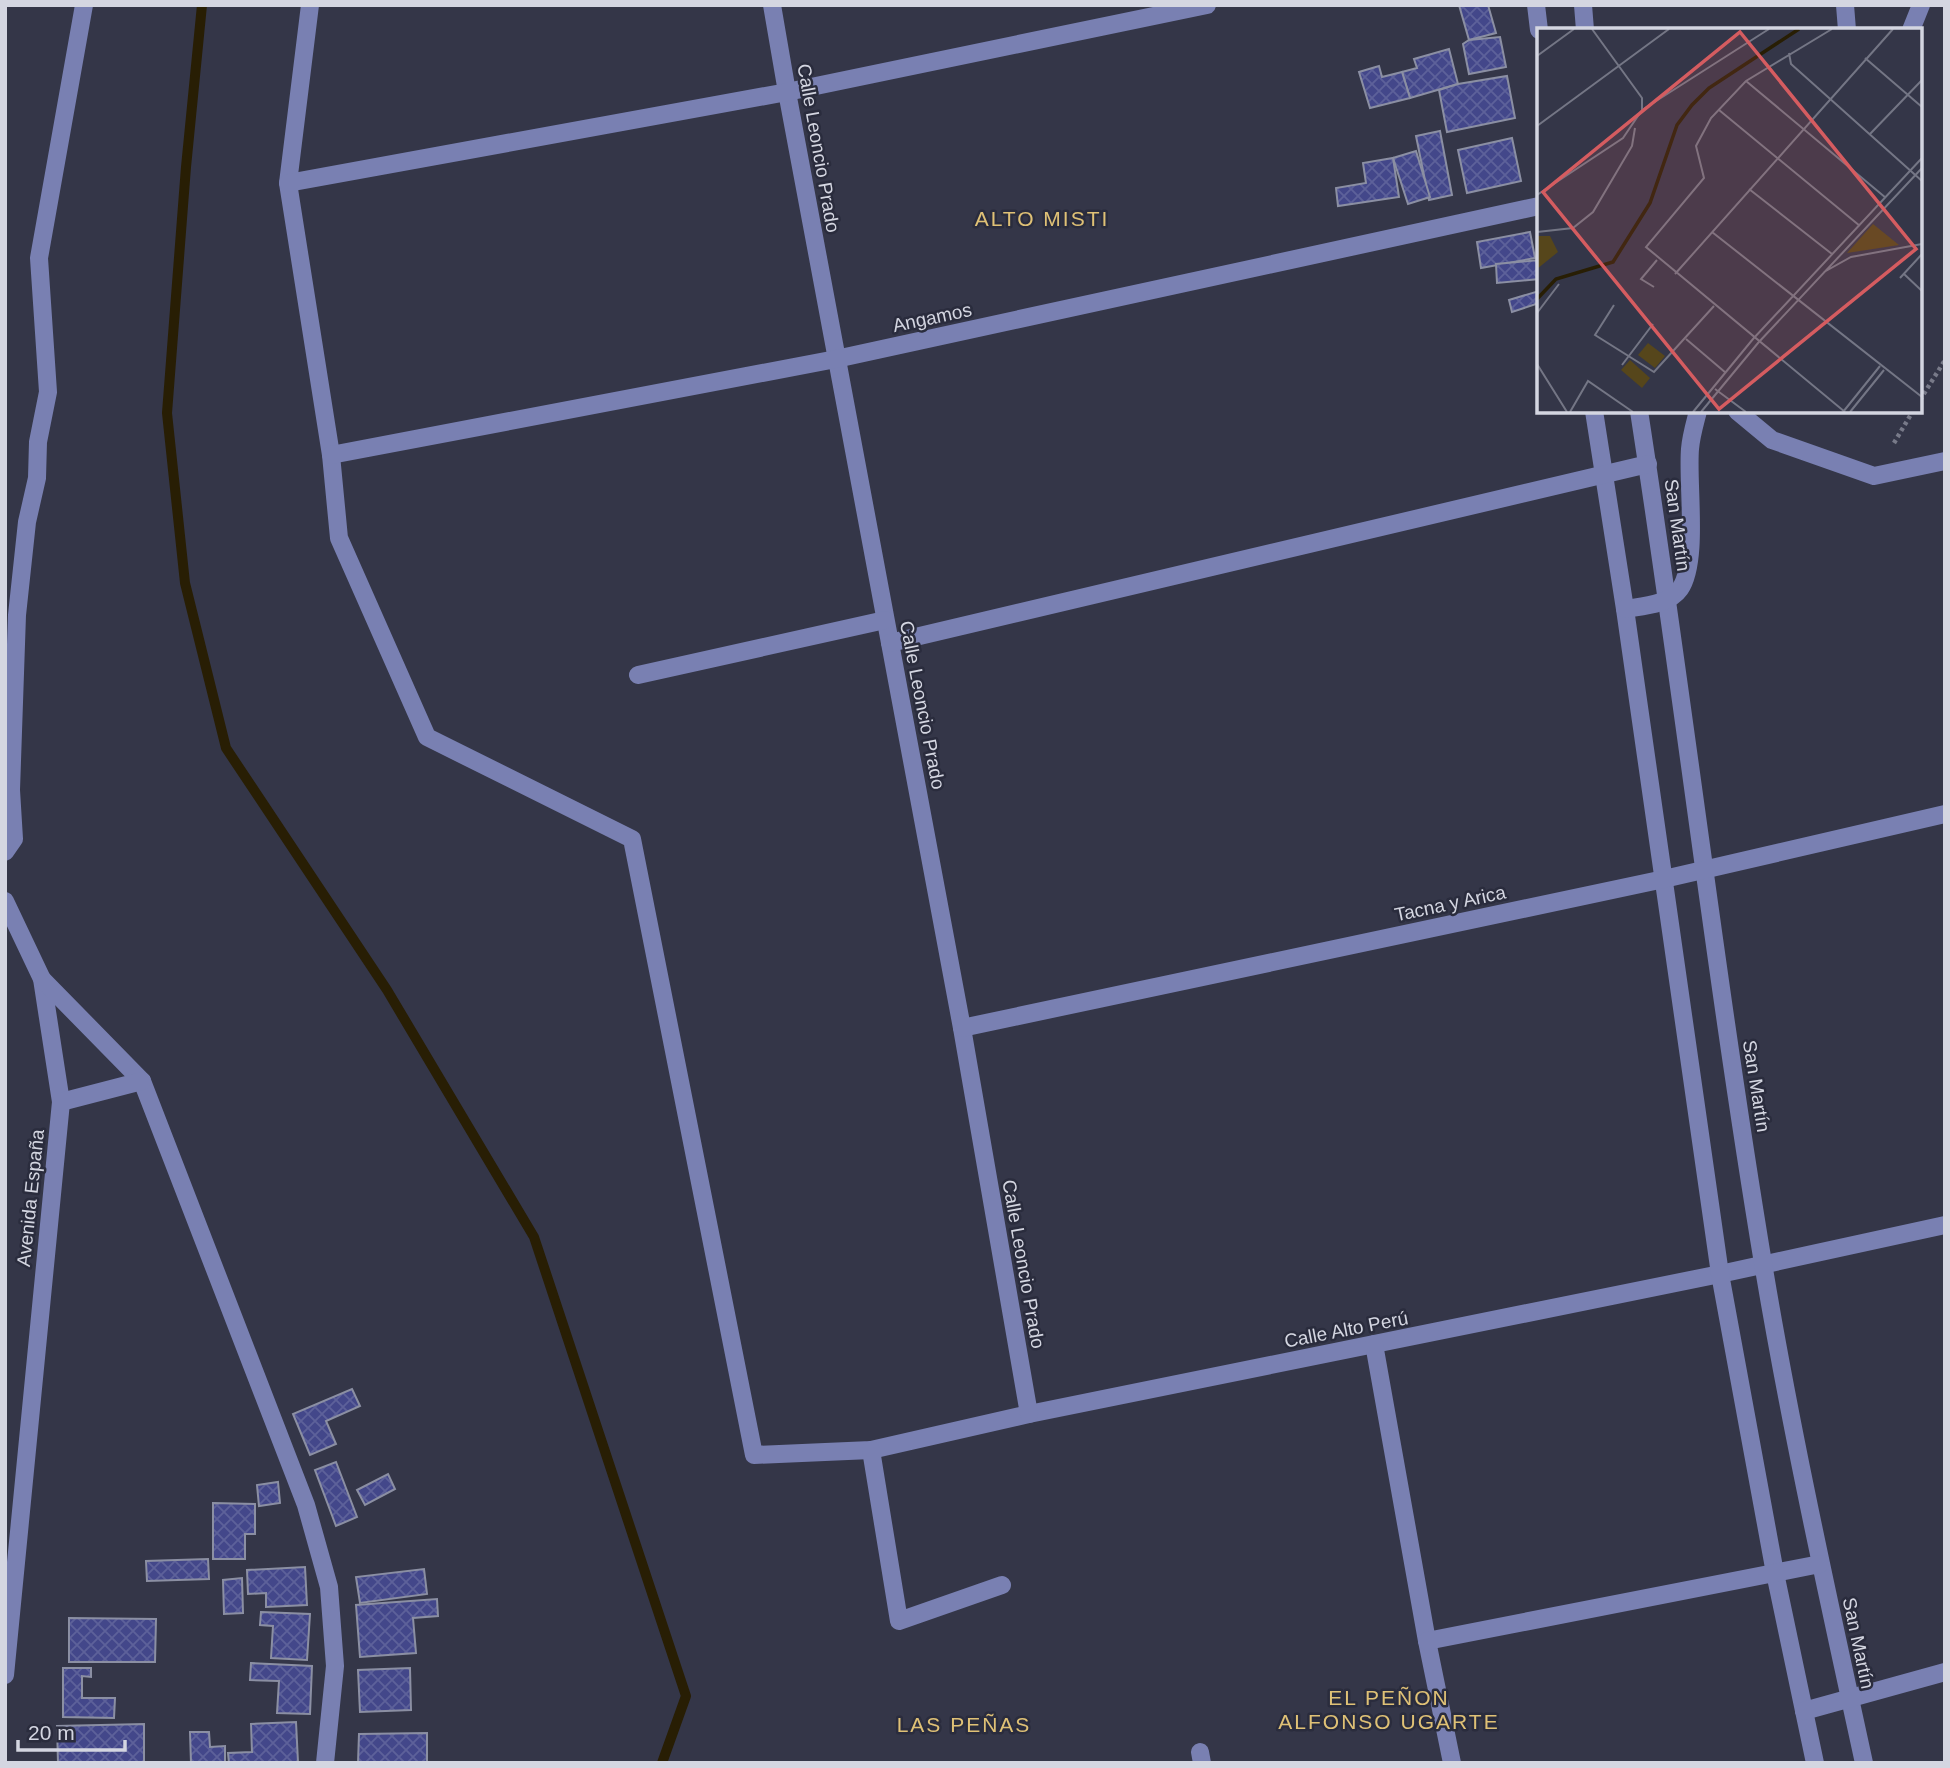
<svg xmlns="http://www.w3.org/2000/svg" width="1950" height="1768" viewBox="0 0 1950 1768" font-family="Helvetica,sans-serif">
<defs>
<pattern id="building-cross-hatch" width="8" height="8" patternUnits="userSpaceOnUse" patternTransform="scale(1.75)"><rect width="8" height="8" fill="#43478a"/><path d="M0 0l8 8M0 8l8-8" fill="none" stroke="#5d619a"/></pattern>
</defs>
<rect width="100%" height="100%" fill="#343648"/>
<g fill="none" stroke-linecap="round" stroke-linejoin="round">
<path stroke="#281e04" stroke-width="10" d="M202 5 186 167 167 413 185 583 226 748 387 990 534 1237 686 1696 662 1763"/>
</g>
<g fill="url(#building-cross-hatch)" stroke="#8b8fa3" stroke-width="2">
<path d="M1459 5H1488L1496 33 1469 40Z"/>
<path d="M1500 37 1506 67 1469 74 1463 44 1469 40Z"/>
<path d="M1449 49 1458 84 1410 98 1402 72 1417 68 1414 59Z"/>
<path d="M1379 66 1382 77 1402 72 1410 98 1370 108 1359 72Z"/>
<path d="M1507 76 1515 118 1447 132 1439 90 1458 84Z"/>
<path d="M1440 131 1452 195 1429 200 1416 136Z"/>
<path d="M1512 138 1521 181 1467 193 1458 150Z"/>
<path d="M1416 151 1430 197 1408 204 1393 158Z"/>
<path d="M1393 158 1399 197 1338 206 1336 188 1366 183 1363 163Z"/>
<path d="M1530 232 1535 258 1481 268 1477 242Z"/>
<path d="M1539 260V279L1497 283 1496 264Z"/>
<path d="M1539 291V303L1512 312 1509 300Z"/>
<path d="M352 1389 360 1406 326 1421 336 1444 310 1455 293 1414Z"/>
<path d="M336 1462 357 1517 336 1526 315 1470Z"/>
<path d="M388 1474 395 1489 365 1505 357 1490Z"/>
<path d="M278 1482 280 1503 259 1506 257 1485Z"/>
<path d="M213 1503 255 1504V1534H245V1559H213Z"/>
<path d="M208 1559 209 1579 147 1581 146 1561Z"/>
<path d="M305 1567 307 1605 266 1607V1593L248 1594 247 1570Z"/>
<path d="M424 1569 427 1594 360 1603 356 1577Z"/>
<path d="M242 1578 243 1613 224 1614 223 1580Z"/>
<path d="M437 1599 438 1616 413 1618 416 1653 360 1657 356 1605Z"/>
<path d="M261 1612 310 1614 307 1660 271 1658 273 1626 260 1625Z"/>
<path d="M69 1618 156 1619 155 1662H69Z"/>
<path d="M251 1663 312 1666 310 1714 277 1713 279 1681 250 1680Z"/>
<path d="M63 1668H91V1677L82 1676V1698H115L114 1718 63 1717Z"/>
<path d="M410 1668 411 1710 360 1712 358 1670Z"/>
<path d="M296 1722 298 1762 229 1763 228 1753 252 1752 251 1724Z"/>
<path d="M144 1724V1763H58L57 1726Z"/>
<path d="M190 1732H209L210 1747 225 1746V1763H191Z"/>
<path d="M427 1733V1763H358L359 1734Z"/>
</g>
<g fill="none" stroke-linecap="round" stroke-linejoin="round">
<g stroke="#787a89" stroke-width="4.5" stroke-dasharray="3.5 3.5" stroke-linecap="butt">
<path d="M1920 400 1945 360"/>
<path d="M1894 443 1913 411"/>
</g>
<g stroke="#7980b2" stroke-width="18">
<path d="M310 5 288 183 331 455 339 538 427 737 632 839 754 1455 871 1450 1029 1414 1720 1274 1945 1225"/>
<path d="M772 5 787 92 962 1028 1029 1414"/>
<path d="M1536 5 1539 30"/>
<path d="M1583 5 1585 30"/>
<path d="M1845 5 1847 30"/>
<path d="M1911 30 1921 5"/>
<path d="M288 183 787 92 1207 5"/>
<path d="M1594 411 1625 609 1720 1274 1775 1573 1815 1763"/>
<path d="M1639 411C1683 695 1716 980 1763 1263 1791 1431 1828 1597 1864 1763"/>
<path d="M1737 411 1772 440 1874 476 1945 461"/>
<path d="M331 455 836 359 1539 206"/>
<path d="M1625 609C1642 606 1669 605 1680 589 1699 561 1687 484 1690 449 1691 436 1695 423 1698 411"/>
<path d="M890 643 1648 464"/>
<path d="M638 675 885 620"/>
<path d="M5 852 14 839 11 790 17 615 27 522 37 478 38 442 48 392 39 258 84 5"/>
<path d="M5 901 42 979 61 1102 5 1675"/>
<path d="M42 979 142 1081 306 1505 329 1587 335 1666 325 1763"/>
<path d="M962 1028 1664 879 1945 814"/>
<path d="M61 1102 142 1081"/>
<path d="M1374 1344 1427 1641 1452 1763"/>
<path d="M871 1450 899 1621 1002 1585"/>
<path d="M1427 1641 1820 1564"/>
<path d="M1804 1711 1945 1672"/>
<path d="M1200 1752 1202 1763"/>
</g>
</g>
<g text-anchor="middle" stroke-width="5" stroke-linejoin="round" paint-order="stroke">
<g font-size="19" fill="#d4d6e1" stroke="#2a2c3d">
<text transform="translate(819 148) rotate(80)" y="7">Calle Leoncio Prado</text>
<text transform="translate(932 317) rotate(-12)" y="7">Angamos</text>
<text transform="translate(1678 525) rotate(82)" y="7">San Martín</text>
<text transform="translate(923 705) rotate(79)" y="7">Calle Leoncio Prado</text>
<text transform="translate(1450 903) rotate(-12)" y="7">Tacna y Arica</text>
<text transform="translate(1757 1086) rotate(81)" y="7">San Martín</text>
<text transform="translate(30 1198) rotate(-84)" y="7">Avenida España</text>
<text transform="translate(1024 1264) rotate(80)" y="7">Calle Leoncio Prado</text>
<text transform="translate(1346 1329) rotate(-11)" y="7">Calle Alto Perú</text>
<text transform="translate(1859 1643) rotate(78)" y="7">San Martín</text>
</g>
<g font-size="21" letter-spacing="2" fill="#dfc176" stroke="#2a2c3d">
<text x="1042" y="226">ALTO MISTI</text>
<text x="1389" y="1705">EL PEÑON<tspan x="1389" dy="24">ALFONSO UGARTE</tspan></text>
<text x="964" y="1732">LAS PEÑAS</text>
</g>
</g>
<g transform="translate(1537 28)">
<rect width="385" height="385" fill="#343648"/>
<path d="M336 196 362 217 310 225ZM0 208H13L21 224 0 241ZM111 315 128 328 118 340 101 327Z" fill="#56461b"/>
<path d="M93 332 113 350 105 360 84 342Z" fill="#56461b"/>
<path fill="none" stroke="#281e04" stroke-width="3.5" d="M0 271 19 251 76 234 113 175 140 97 155 77 172 60 262 1"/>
<path fill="none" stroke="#747685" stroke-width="2" d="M295 1 209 53 174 90 159 118 167 150 109 219 308 384M252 25 254 36 385 153M0 28 37 1M328 30 385 79M209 53 349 170M105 82 232 1M182 82 323 198M0 98 132 1M333 106 385 52M212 161 295 226M0 167 86 110 105 82V70L55 1M0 204 36 200 56 184 95 118 98 100M175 204 385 369M287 244 314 229 385 216M138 246 356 1M367 246 385 263M363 250 385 226M117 259 104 251 120 232M77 277 58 307 117 344 177 278M0 285 22 256M149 311 189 345M0 336 30 384M85 337 116 296M178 361 209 384M33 384 51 353 96 384M156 384 216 311 385 130M164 384 221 315 385 140M306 384 343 338M313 384 347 342"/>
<path fill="#d55c60" fill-opacity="0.15" stroke="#d55c60" stroke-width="3.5" d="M203 4 379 221 182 381 6 164Z"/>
<rect width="385" height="385" fill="none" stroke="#d4d6e1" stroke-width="3.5"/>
</g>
<rect width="1950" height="1768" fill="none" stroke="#d4d6e1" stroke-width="14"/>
<path d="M18 1740v10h107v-10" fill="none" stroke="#d4d6e1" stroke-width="3.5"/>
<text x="28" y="1740" font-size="21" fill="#d4d6e1" stroke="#2a2c3d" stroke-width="5" paint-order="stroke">20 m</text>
</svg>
